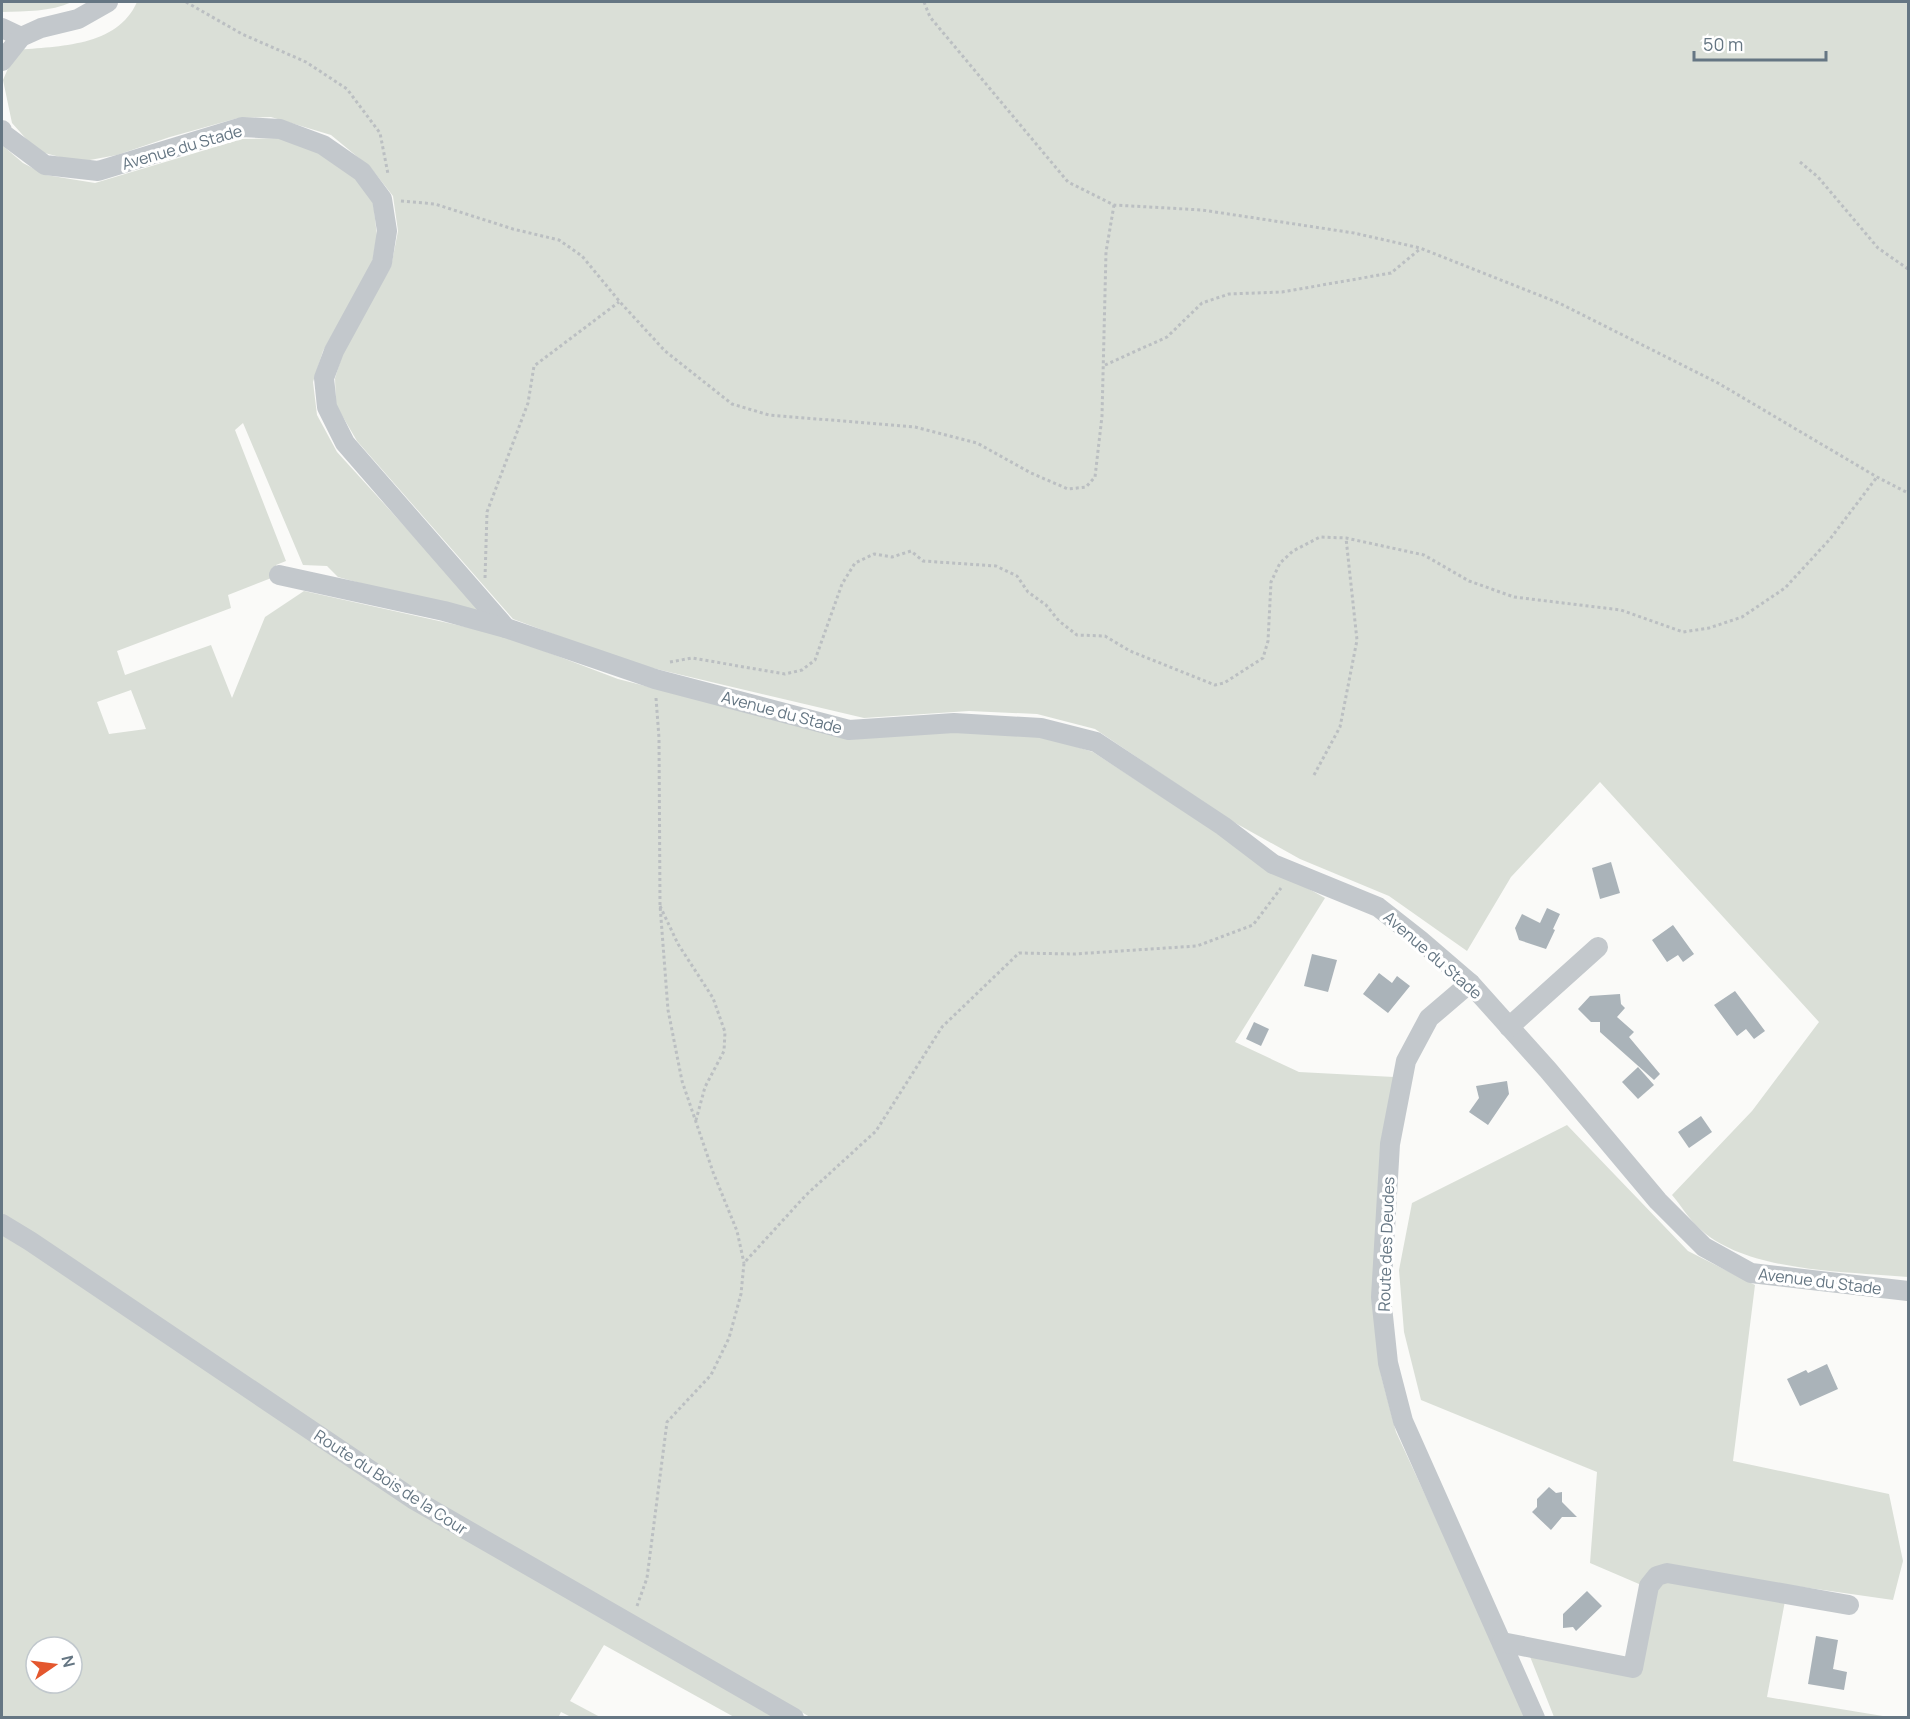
<svg xmlns="http://www.w3.org/2000/svg" width="1910" height="1719" viewBox="0 0 1910 1719" font-family="Manrope,sans-serif">
<rect width="100%" height="100%" fill="#fafaf8"/>
<g fill="#dadfd7" fill-rule="evenodd">
<path d="M2 2H72C50 12 26 11 2 12Z"/>
<path d="M137 2H1908V1277C1845 1271 1745 1273 1698 1227 1688 1218 1681 1205 1672 1195L1752 1111 1819 1022 1600 782 1511 877 1467 951 1389 896 1300 859 1230 820 1095 729 1037 714 969 711 864 718 631 663 513 619 357 441 336 405 335 378 347 340 391 267 398 231 393 196 371 168 331 135 271 117 238 118 170 137 117 155 79 162 37 151 12 123 3 80 16 50C59 46 117 47 137 2Z"/>
<path d="M280 138 316 150 355 178 373 201 377 236 372 264 323 351 313 382 317 415 337 452 488 618 338 577 327 566 303 565 243 423 235 430 286 561 276 565 279 575 228 595 231 608 117 651 125 675 211 645 232 698 265 617 304 591 502 635 618 679 766 717 958 731 1040 735 1093 752 1270 867 1325 898 1235 1042 1299 1072 1394 1077 1380 1153 1373 1305 1381 1375 1396 1432 1528 1717H810L467 1521 409 1486 30 1231 2 1214V145L23 163 46 175 95 183 242 139ZM131 690 146 729 109 734 97 702Z"/>
<path d="M1567 1125 1688 1251 1755 1285 1733 1461 1889 1494 1903 1561 1893 1600 1788 1585 1767 1697 1889 1717H1554L1529 1654 1629 1669 1646 1587 1590 1563 1597 1472 1421 1400 1404 1332 1399 1270 1412 1203Z"/>
<path d="M2 1229 50 1263 779 1717H734L604 1645 570 1701 600 1717H571L561 1712 558 1718 2 1717ZM36 1647H72V1683H36Z"/>
</g>
<g fill="#aab3b9">
<path d="M1611 862 1620 893 1600 899 1592 868Z"/>
<path d="M1547 908 1560 914 1553 929 1555 930 1546 949 1519 940 1515 928 1522 914 1540 923Z"/>
<path d="M1673 925 1694 954 1683 962 1678 955 1667 962 1652 940Z"/>
<path d="M1312 954 1337 960 1328 992 1304 986Z"/>
<path d="M1379 973 1392 983 1397 976 1410 986 1388 1013 1363 994Z"/>
<path d="M1735 991 1765 1031 1754 1039 1746 1029 1737 1036 1714 1005Z"/>
<path d="M1620 994 1621 1004 1625 1008 1617 1017 1634 1032 1629 1037 1660 1074 1654 1080 1600 1032V1022H1591L1578 1009 1590 996Z"/>
<path d="M1254 1022 1269 1029 1261 1046 1246 1039Z"/>
<path d="M1638 1067 1654 1085 1638 1099 1622 1082Z"/>
<path d="M1507 1081 1509 1094 1488 1125 1469 1112 1479 1098 1476 1086Z"/>
<path d="M1701 1116 1712 1132 1689 1148 1678 1132Z"/>
<path d="M1827 1364 1838 1389 1800 1406 1787 1379 1806 1370 1808 1373Z"/>
<path d="M1549 1487 1556 1493 1562 1492V1502L1577 1517H1562L1551 1530 1532 1512 1537 1507V1499Z"/>
<path d="M1587 1591 1602 1606 1576 1631 1573 1627 1563 1628V1614Z"/>
<path d="M1816 1636 1838 1640 1833 1669 1847 1672 1844 1690 1808 1684Z"/>
</g>
<g fill="none" stroke-linecap="round" stroke-linejoin="round">
<g stroke="#bbbfc2" stroke-width="3" stroke-dasharray="3 3" stroke-linecap="butt">
<path d="M186 2 242 34 306 62 347 89 380 133 388 174"/>
<path d="M924 2 930 17 1068 182 1114 205 1202 210 1354 233 1420 248 1559 303 1718 383 1877 477 1908 493"/>
<path d="M1800 162 1818 177 1878 248 1908 269"/>
<path d="M401 201 435 204 513 229 559 240 582 256 620 302 665 351 732 404 769 415 915 427 977 443 1031 473 1068 489 1086 487 1095 477 1102 416 1106 252 1114 205"/>
<path d="M1105 365 1167 337 1202 303 1229 294 1282 292 1391 273 1420 249"/>
<path d="M485 578 487 512 528 403 534 366 619 302"/>
<path d="M670 662 692 658 785 674 802 670 815 660 842 584 855 563 874 554 892 557 911 551 923 561 996 566 1017 576 1028 592 1046 605 1059 621 1077 635 1105 636 1130 651 1215 685 1224 683 1263 658 1268 641 1271 582 1280 563 1293 551 1320 537 1346 538 1424 555 1469 581 1514 597 1621 610 1683 632 1709 628 1742 617 1785 588 1830 539 1877 477"/>
<path d="M656 698 659 738 660 905 668 1010 682 1081 713 1172 737 1231 744 1263"/>
<path d="M1314 775 1340 727 1357 640 1346 538"/>
<path d="M660 906 678 944 713 998 725 1032 724 1051 705 1087 696 1120"/>
<path d="M637 1606 647 1578 667 1422 711 1375 729 1338 741 1294 744 1263 806 1195 876 1131 942 1027 1019 953 1074 954 1197 946 1253 925 1281 888"/>
</g>
<g stroke="#c3c8cc" stroke-width="20">
<path d="M2 28 21 37"/>
<path d="M2 61 21 37 41 28 78 19 108 2"/>
<path d="M2 130V133L45 165 98 171 242 127 280 129 323 145 362 172 382 199 387 231 382 263 334 351 324 378 327 407 345 443 506 628 655 679 849 730 954 723 1041 728 1096 742 1223 826 1273 864 1378 907 1420 940 1470 983 1548 1070 1658 1201 1704 1247 1751 1273 1908 1291"/>
<path d="M279 575 444 611 506 628"/>
<path d="M1470 983 1429 1018 1406 1061 1390 1144 1381 1297 1388 1363 1403 1421 1535 1718"/>
<path d="M1509 1027 1598 947"/>
<path d="M2 1224 30 1241 413 1499 794 1718"/>
<path d="M1502 1642 1633 1668 1649 1586 1657 1576 1667 1573 1849 1605"/>
</g>
</g>
<g text-anchor="middle" stroke-width="6" stroke-linejoin="round" paint-order="stroke">
<g font-size="16" fill="#657683" stroke="#fff">
<text transform="translate(182 147) rotate(-16)" y="6">Avenue du Stade</text>
<text transform="translate(782 712) rotate(15)" y="6">Avenue du Stade</text>
<text transform="translate(1433 955) rotate(41)" y="6">Avenue du Stade</text>
<text transform="translate(1386 1244) rotate(-88)" y="6">Route des Deudes</text>
<text transform="translate(1820 1281) rotate(7)" y="6">Avenue du Stade</text>
<text transform="translate(391 1482) rotate(33)" y="6">Route du Bois de la Cour</text>
</g>
</g>
<rect width="1910" height="1719" fill="none" stroke="#657683" stroke-width="6"/>
<g transform="translate(54 1665) rotate(76)"><circle r="28" fill="#ffffff" stroke="#c1c8cd" stroke-width="1.5"/>
<path d="M0-4.5L10 22L0 15L-10 22Z" fill="#e4572e"/>
<text y="-9" font-size="16" font-weight="bold" text-anchor="middle" fill="#657683">N</text>
</g>
<path d="M1694 51v9h132v-9" fill="none" stroke="#657683" stroke-width="3"/>
<text x="1703" y="51" font-size="18" fill="#657683" stroke="#ffffff" stroke-width="4.5" paint-order="stroke">50 m</text>
</svg>
